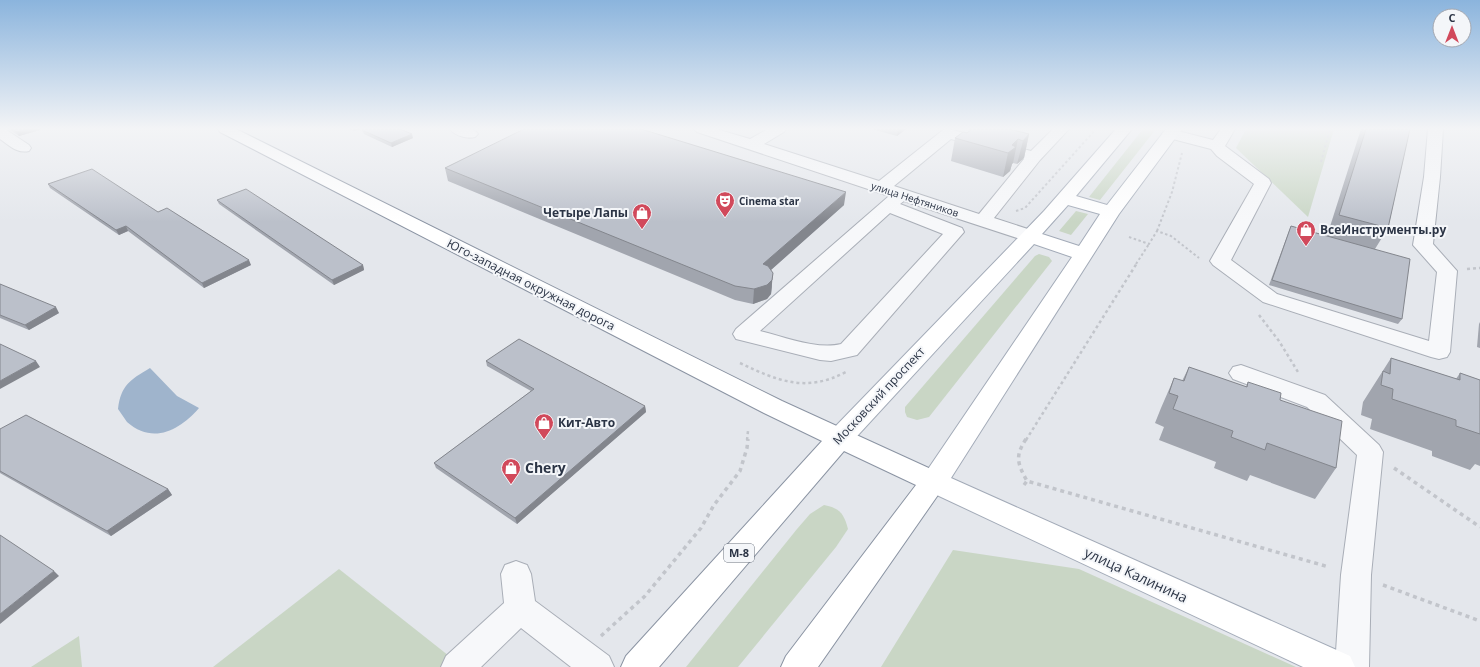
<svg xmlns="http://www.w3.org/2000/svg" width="1480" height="667" viewBox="0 0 1480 667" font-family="'Open Sans',sans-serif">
<rect width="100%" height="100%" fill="#e4e7ec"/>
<g fill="#c9d6c5">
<path d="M1143 129H1156L1100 200 1089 197Z"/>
<path d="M1246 129H1334L1308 217 1236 148Z"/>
<path d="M1076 211 1088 214 1071 235 1059 231Z"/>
<path d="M1039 254 1049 257 1052 261 929 417 917 420 907 417 905 412V407L1035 256Z"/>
<path d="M824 505C840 508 844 514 848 529L836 547 738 667H686L797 529 810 514Z"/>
<path d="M953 550 1079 569 1296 667H881Z"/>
<path d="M339 569 463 667H213Z"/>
<path d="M79 636 82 667H31Z"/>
</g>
<path fill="#9fb4cc" d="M150 368 177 396 199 408C180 430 153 445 127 422 124 418 121 413 118 409 121 385 130 380 150 368Z"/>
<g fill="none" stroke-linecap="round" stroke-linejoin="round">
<g stroke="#a9aeb7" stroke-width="2">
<g id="minor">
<path d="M0 129H5L29 145 31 148 29 151C17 154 9 145 0 139Z"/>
<path d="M450 129C459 128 472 126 478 134L475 137C467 139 455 136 450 129Z"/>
<path d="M694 129H716L750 139 768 129H786L784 132 764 144 879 181 943 130 949 129 1031 151 1053 129H1069L1040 160 994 218 1037 232 1039 236 1037 240 1030 242 1023 240 904 201 900 204 962 228 964 232 857 355 831 361 820 360 736 339 733 334 736 329 889 196 697 132ZM951 139 1024 159 979 214 894 186ZM890 213 943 234 841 344C817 350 785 337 760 331Z"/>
<path d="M1170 129 1213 140 1221 129H1235L1225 146 1269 179 1271 183 1231 260 1277 294 1429 341 1437 272 1413 245 1424 177 1428 129H1443L1440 177 1433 244 1457 271 1450 352 1447 357 1439 359 1431 357 1263 302 1213 265 1210 261 1254 184 1217 156 1211 149 1165 137 1162 134 1165 131Z"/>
<path d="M1241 365 1325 395 1379 445 1383 452 1371 575 1369 667H1335L1341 575 1357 455 1307 407 1233 379 1229 373 1233 367Z"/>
<path d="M516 561 527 565 531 574 535 601 609 656 614 667H571L521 628 481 667H441L446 656 504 603 501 574 505 565Z"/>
</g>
</g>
<g stroke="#a3abb8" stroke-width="2">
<path id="major" d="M1116 129H1132L1076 196 1107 205 1166 129H1182L1119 214 951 478 1350 656 1355 667H1303L924 489 921 482 924 475 1072 257 1034 244 848 446 839 448 830 446 826 439 830 432 1044 211ZM1068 205 1100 214 1079 246 1042 234Z"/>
</g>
<g stroke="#8b94a3" stroke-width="2">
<path id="highway" d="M218 129H236L782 401 944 475 947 482 818 667H781L786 656 916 485 844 451 659 667H621L626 656 822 441 764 413 220 132Z"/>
</g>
<g stroke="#c2c5cb" stroke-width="2" stroke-dasharray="2.5 2.5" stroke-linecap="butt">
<path d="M1321 162 1330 129"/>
<path d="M1016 211 1025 208 1096 129"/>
<path d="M1157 231 1172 192 1182 153"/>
<path d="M1129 237 1149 244 1157 231 1171 236 1199 258"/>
<path d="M1136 264 1149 244"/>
</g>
<g stroke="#c2c5cb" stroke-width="2.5" stroke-dasharray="3 3" stroke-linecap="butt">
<path d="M1467 269 1480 268"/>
<path d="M1259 315 1279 341 1298 372"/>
<path d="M740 363C778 381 806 393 846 372"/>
<path d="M747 440 748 431"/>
<path d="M1026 440 1137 263"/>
</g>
<g stroke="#c2c5cb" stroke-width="3.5" stroke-dasharray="4 4" stroke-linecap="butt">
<path d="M1026 439C1015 456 1017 463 1027 481L1329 567"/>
<path d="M1394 468 1480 527"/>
<path d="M1024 485 1027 481"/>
<path d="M1383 585 1480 621"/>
<path d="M601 636 645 596 701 528 714 505 740 471 747 448 748 439"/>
</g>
<use href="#minor" fill="#f7f8fa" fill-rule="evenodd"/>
<use href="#major" fill="#fff" fill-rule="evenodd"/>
<use href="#highway" fill="#fff" fill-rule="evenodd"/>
</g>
<g fill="#a1a5ae">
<path d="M9 129H40V130L19 136Z"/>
<path d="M348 129H360L354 131Z"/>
<path d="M871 129H906L897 136Z"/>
<path d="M969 129H1009L1029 134 1024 158 1017 164 1013 163 1012 164 1010 171 1003 177 951 161 955 138 967 133 969 131Z"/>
<path d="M1361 129H1410L1388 228 1375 249 1402 319 1398 324 1269 285 1289 231 1291 226 1327 236Z"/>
<path d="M362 130 413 138 392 147 364 134Z"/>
<path d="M445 168 844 205 771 270 772 287 771 294 767 299 753 304 735 300 448 181Z"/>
<path d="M48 184 158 212 251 265 204 288 128 231 119 235 50 188Z"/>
<path d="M217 200 363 265 364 270 334 285 219 204Z"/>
<path d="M0 284 59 313 29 330 0 318Z"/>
<path d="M1480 322V348L1477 347 1479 324Z"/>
<path d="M1391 358 1456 379 1460 373 1480 380V466L1475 464 1470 470 1432 456V451L1370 429 1372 419 1361 415 1363 402Z"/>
<path d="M486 361 645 406 646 412 517 524 436 468 434 463 531 391 487 366Z"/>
<path d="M1189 367 1246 387 1248 382 1280 400 1336 468 1315 499 1250 475 1247 481 1214 468 1216 462 1159 440 1164 427 1155 423 1161 408 1174 378 1182 381Z"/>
<path d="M0 429 168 489 172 495 111 536 0 473Z"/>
</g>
<g fill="#83868d">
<path d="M27 129H40V130L19 136 17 132Z"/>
<path d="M354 129H360L354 131Z"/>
<path d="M898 129H906L897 136Z"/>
<path d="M412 134 413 138 392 147 391 143Z"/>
<path d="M1029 134 1024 158 1017 164 1023 141Z"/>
<path d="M1018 139 1013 163 1012 164 1010 171 1003 177 1008 153 1012 145Z"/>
<path d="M846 192 844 205 763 277V264Z"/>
<path d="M126 226 128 231 119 235 116 230Z"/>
<path d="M249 260 251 265 204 288 202 283Z"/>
<path d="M363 265 364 270 334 285 332 280Z"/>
<path d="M773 273 771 294 767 299 753 304 754 289Z"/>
<path d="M56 307 59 313 29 330 25 325Z"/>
<path d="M36 361 40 367 0 389V381Z"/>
<path d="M645 406 646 412 517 524 515 518Z"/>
<path d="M168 489 172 495 111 536 107 531Z"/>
<path d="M54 571 59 576 0 624V614Z"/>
</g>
<g fill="#bbc0ca" stroke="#83868d">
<path d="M13 129H27L17 132Z"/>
<path d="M365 129H400L412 134 391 143 362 130Z"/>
<path d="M524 129H641L846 192 763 264 768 266 773 273 772 280 767 285 754 289 735 286 445 168Z"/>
<path d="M972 129H1009L1029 134 1023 141 1018 139 1012 145 1016 147 1008 153 955 138 963 132 967 133Z"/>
<path d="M1366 129H1410L1388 228 1339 215Z"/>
<path d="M92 169 158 212 167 208 249 260 202 283 126 226 116 230 48 184Z"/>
<path d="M246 189 363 265 332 280 217 200Z"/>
<path d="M1291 226 1410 259 1402 319 1272 280Z"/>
<path d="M0 284 56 307 25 325 0 315Z"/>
<path d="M519 339 645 406 515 518 434 463 534 389 486 361Z"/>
<path d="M0 344 36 361 0 381Z"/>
<path d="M1391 358 1460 380V373L1480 380V434L1456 426V420L1392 399 1393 389 1381 385 1383 371 1390 374Z"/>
<path d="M1189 367 1247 387 1248 382 1281 393 1280 400 1342 421 1336 468 1267 443 1265 450 1231 437 1233 431 1173 409 1178 396 1169 393 1174 378 1184 381Z"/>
<path d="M26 415 168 489 107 531 0 471V429Z"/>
<path d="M0 535 54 571 0 614Z"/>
</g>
<linearGradient id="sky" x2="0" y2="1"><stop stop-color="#8bb4dd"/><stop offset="0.58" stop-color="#f3f4f6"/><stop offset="1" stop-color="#f3f4f6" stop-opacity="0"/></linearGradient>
<rect width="1480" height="222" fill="url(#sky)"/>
<defs>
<g id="theatre-pin" transform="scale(1)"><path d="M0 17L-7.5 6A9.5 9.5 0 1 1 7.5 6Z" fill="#d1495b" stroke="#f4f6f9"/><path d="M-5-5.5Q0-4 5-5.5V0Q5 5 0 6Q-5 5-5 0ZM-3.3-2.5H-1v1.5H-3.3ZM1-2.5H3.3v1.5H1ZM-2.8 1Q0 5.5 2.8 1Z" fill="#fff"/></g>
<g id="shop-pin" transform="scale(1)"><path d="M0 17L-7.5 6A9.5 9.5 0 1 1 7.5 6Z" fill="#d1495b" stroke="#f4f6f9"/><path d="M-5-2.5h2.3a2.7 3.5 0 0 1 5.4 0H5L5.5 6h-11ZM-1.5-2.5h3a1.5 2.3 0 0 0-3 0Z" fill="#fff"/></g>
</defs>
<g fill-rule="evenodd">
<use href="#theatre-pin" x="725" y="201"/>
<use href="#shop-pin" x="642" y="213"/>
<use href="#shop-pin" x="1306" y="230"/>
<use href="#shop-pin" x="544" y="423"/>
<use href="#shop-pin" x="511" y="468"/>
</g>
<g text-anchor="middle" stroke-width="4" stroke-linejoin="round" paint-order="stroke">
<g font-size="10" fill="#2b3445" stroke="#f4f6f9">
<text transform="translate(915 199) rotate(18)" y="4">улица Нефтяников</text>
</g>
<g font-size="10" font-weight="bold" fill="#2b3445" stroke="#f4f6f9" text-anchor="start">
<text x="739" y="205">Cinema star</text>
</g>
<rect fill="#f4f6f9" stroke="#676e7b" stroke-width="1" x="724" y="544" width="30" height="18" rx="3"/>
<g font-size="11" font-weight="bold" fill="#2b3445">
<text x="739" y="557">М-8</text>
</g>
<g font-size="12" font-weight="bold" fill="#2b3445" stroke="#f4f6f9" text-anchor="start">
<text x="628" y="217" text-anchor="end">Четыре Лапы</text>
<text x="1320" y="234">ВсеИнструменты.ру</text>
<text x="558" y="427">Кит-Авто</text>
</g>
<g font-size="12" fill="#2b3445" stroke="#f4f6f9">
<text transform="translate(531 285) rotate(27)" y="4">Юго-западная окружная дорога</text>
<text transform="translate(879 396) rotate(-47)" y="4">Московский проспект</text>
</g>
<g font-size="14" font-weight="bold" fill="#2b3445" stroke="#f4f6f9" text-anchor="start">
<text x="525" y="473">Chery</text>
</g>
<g font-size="14" fill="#2b3445" stroke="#f4f6f9">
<text transform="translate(1136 575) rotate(25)" y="5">улица Калинина</text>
</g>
</g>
<g transform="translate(1452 28)"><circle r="19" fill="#f4f6f9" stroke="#a4a8b1"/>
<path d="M0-3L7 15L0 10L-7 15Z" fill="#d1495b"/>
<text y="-6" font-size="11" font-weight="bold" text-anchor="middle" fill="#2b3445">С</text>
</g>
</svg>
